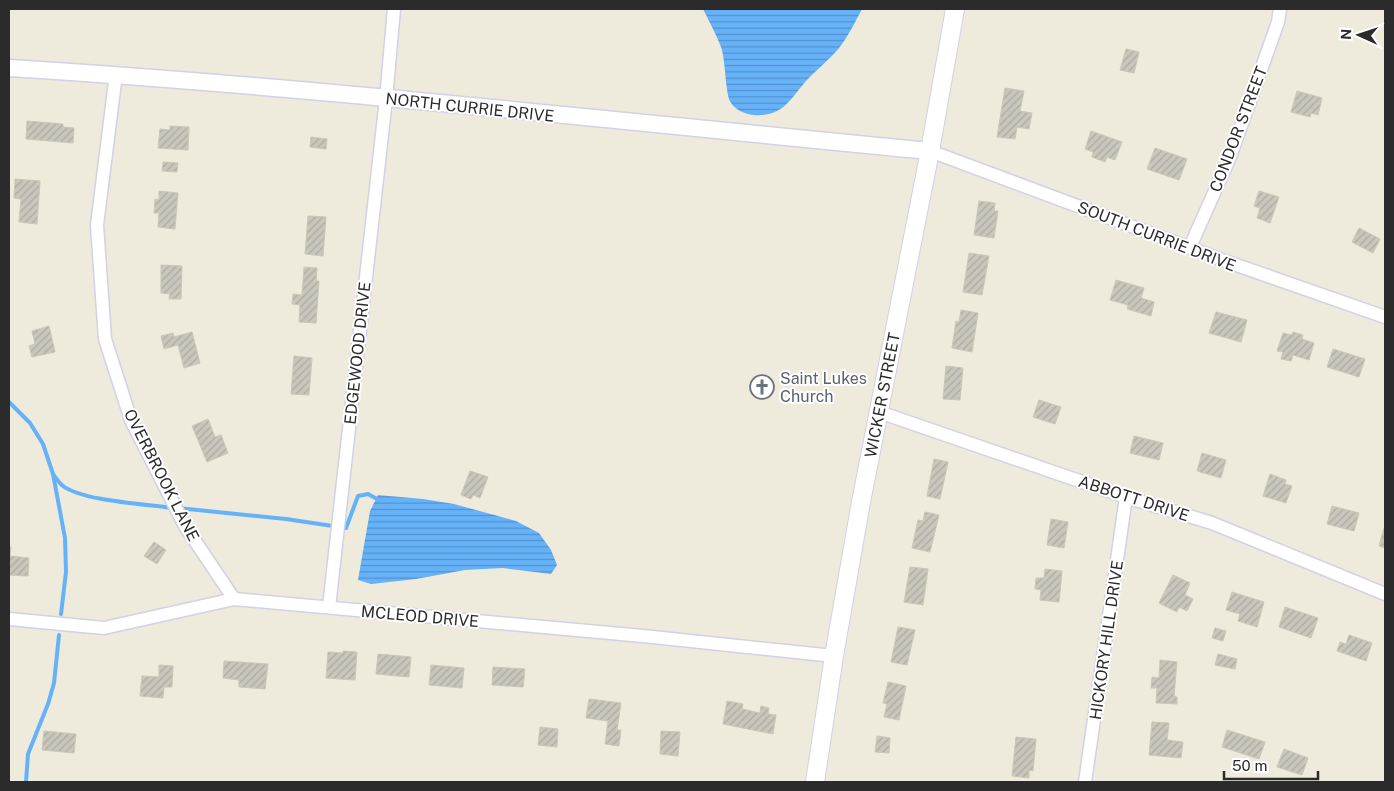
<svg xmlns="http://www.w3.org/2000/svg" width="1394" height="791" viewBox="0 0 1394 791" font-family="'Public Sans',sans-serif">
<defs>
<pattern id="water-rules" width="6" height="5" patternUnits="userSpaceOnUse" patternTransform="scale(1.25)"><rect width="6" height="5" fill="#66b2f9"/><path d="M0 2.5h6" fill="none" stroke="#5491ca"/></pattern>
<pattern id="building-hatch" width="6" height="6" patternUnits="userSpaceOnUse" patternTransform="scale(1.25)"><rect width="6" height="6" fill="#c9c7bb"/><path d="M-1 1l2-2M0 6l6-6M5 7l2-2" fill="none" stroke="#adaba1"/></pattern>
</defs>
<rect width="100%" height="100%" fill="#eeeadc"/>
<g fill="url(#water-rules)">
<path d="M703 9H862C855 22 848 37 839 48 829 60 816 70 806 81 797 91 789 105 777 111 763 118 741 117 731 103 725 94 726 61 721 47 716 34 709 21 703 9Z"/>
<path d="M378 495 423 499 454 504 516 521 539 533 551 550 557 565 551 574 503 568 465 570 416 579 371 584 358 580 370 511Z"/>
</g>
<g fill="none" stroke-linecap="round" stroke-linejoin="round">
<g stroke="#66b2f9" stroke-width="4">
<path d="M9 402 30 423 43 444 53 474 65 538 66 572 61 614"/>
<path d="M53 474C56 478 59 483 63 486 83 501 145 504 172 508"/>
<path d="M178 508 286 519 346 528 358 496 368 494 377 499"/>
<path d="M26 782 28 754 48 704 54 683 59 635"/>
</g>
</g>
<g fill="url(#building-hatch)" stroke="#cac7b5">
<path d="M1126 49 1139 52 1134 73 1120 70Z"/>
<path d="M1005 88 1024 91 1020 111 1032 113 1029 129 1017 127 1015 139 997 137Z"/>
<path d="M1297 91 1322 98 1318 115 1311 113 1310 117 1291 112Z"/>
<path d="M27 121 63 124V127L74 128 73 143 26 139Z"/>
<path d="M170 126 189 127 188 150 158 148 160 129 170 130Z"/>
<path d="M1091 131 1122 142 1115 160 1107 157 1105 162 1092 157 1093 152 1085 149Z"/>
<path d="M311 137 327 139 326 149 310 147Z"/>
<path d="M1155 148 1187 159 1179 180 1147 169Z"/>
<path d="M163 162 178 163 177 172 162 171Z"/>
<path d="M15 179 40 181 37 224 19 222 21 199 14 198Z"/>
<path d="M159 191 178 193 175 229 158 227 159 213H154L155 199 159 200Z"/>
<path d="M1259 191 1279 197 1270 223 1257 218 1260 208 1254 206Z"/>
<path d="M979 201 995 203 994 211H998L994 238 974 235Z"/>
<path d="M308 216 326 217 323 256 305 254Z"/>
<path d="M1359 228 1380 239 1373 253 1352 242Z"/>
<path d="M969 253 989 256 982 295 963 292Z"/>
<path d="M161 265 182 266 181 299H169L170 294 161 293Z"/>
<path d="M304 267 317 268 316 281H319L316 323 299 322 300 305 292 304 293 294 302 295Z"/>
<path d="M1116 280 1144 288 1141 298 1154 302 1151 316 1127 309 1128 305 1110 300Z"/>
<path d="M961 310 978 313 972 352 952 348 956 321 959 322Z"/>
<path d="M1216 312 1247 320 1241 342 1209 333Z"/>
<path d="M49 326 55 352 32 357 29 346 35 344 32 331Z"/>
<path d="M192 332 200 363 184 368 178 345 164 349 161 336 173 333 174 337Z"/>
<path d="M1293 332 1303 335 1302 339 1314 343 1309 360 1293 355 1291 361 1281 359 1283 352 1277 351 1283 333 1292 335Z"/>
<path d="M1333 349 1365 359 1359 377 1327 367Z"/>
<path d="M294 356 312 358 309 395 291 394Z"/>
<path d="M946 366 963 368 960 400 943 399Z"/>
<path d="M1039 400 1061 407 1055 424 1033 417Z"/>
<path d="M208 419 215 437 221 435 228 453 207 462 192 426Z"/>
<path d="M1134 436 1163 443 1159 460 1130 453Z"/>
<path d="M1202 453 1226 460 1221 478 1197 471Z"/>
<path d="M934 459 948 462 940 499 927 496Z"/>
<path d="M470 471 488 477 480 498 473 495 471 499 461 495Z"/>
<path d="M1270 474 1286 480 1285 484 1292 486 1286 503 1263 496Z"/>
<path d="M1332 506 1359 513 1354 531 1327 524Z"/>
<path d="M925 512 939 515 930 552 912 548 918 520 923 521Z"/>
<path d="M1051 519 1068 522 1064 548 1047 545Z"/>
<path d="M1384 528H1385V548L1379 546Z"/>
<path d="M154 542 166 550 157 564 144 556Z"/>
<path d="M9 547H11L10 556 29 558 28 576 9 575Z"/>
<path d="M910 567 928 569 923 605 904 602Z"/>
<path d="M1045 569 1062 571 1059 602 1040 600 1041 590 1035 589 1036 578H1044Z"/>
<path d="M1173 575 1190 583 1185 595 1193 599 1187 611 1179 607 1177 612 1159 603Z"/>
<path d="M1232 592 1264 602 1257 627 1238 621 1240 614 1226 610Z"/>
<path d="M1285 607 1318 618 1311 638 1279 627Z"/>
<path d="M898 627 915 630 907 665 891 662Z"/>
<path d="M1215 628 1226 631 1223 641 1212 638Z"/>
<path d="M1349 635 1372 643 1366 661 1337 651 1340 642 1346 644Z"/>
<path d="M343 651 357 652 355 680 326 678 328 652 343 653Z"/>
<path d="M378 654 411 657 409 677 376 674Z"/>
<path d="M1218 654 1237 659 1235 669 1215 665Z"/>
<path d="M1160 660 1177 662 1174 696 1177 697V704L1156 703 1157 688H1151L1152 677 1159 678Z"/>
<path d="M224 661 268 664 265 689 239 687V680L223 678Z"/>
<path d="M159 665 173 666 172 687H164L163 698 140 696 142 676 159 677Z"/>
<path d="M431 665 464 668 462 688 429 685Z"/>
<path d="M493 667 525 669 523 687 492 685Z"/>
<path d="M888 682 906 686 899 720 884 717 887 704 883 703Z"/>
<path d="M589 699 621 703 617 730H621L619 746 605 744 608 721 586 718Z"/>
<path d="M727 701 743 704 742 709 760 713 761 706 769 708 768 714 776 715 773 734 723 724Z"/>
<path d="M1152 722 1169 723 1167 740 1183 742 1181 758 1149 755Z"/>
<path d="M540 727 558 729 557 747 538 745Z"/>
<path d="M1227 730 1265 742 1259 759 1222 747Z"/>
<path d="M44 731 76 734 74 753 42 750Z"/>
<path d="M661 731 680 732 678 756 660 754Z"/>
<path d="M877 736 890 738 889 753 875 752Z"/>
<path d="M1016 737 1036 739 1033 771 1029 770V778L1012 776Z"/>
<path d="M1284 749 1308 758 1302 775 1277 767Z"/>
</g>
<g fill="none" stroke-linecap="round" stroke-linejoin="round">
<g stroke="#d2d1e5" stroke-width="15">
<g id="minor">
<path d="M116 74 97 225 105 339 131 420 185 526 234 599"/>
<path d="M930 151 1225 261 1385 317"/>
<path d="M1190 247 1230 157 1278 22 1280 9"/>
<path d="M879 412 1126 497 1212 523 1385 594"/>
<path d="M329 607 386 99 394 9"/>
<path d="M9 619 104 628 234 599 643 636 834 656"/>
<path d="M1085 782 1126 497"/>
</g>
</g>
<g stroke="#d2d1e5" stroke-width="19">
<path id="tertiary" d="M9 68C317 87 624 122 930 151"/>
</g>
<g stroke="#d2d1e5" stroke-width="20">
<path id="secondary" d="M815 782 834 656 861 502 930 151 955 9"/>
</g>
<use href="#minor" stroke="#fff" stroke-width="12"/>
<use href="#tertiary" stroke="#fff" stroke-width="16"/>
<use href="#secondary" stroke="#fff" stroke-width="18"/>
</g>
<defs>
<g id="church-ring" transform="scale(1.25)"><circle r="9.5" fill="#fff" stroke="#6b7280" stroke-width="1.5"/><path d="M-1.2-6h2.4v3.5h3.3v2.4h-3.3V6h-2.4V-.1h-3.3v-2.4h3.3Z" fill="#6b7280"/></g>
</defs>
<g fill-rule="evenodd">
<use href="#church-ring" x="762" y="387"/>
</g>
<g text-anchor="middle" stroke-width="4" stroke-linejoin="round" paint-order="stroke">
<g font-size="16" fill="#2b2b2b" stroke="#fff">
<text transform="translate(470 107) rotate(6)" y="6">NORTH CURRIE DRIVE</text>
<text transform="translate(1238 129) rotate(-69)" y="6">CONDOR STREET</text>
<text transform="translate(1157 236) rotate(21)" y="6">SOUTH CURRIE DRIVE</text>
<text transform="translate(357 353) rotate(-84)" y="6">EDGEWOOD DRIVE</text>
<text transform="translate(882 395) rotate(-79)" y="6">WICKER STREET</text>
<text transform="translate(162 475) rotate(63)" y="6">OVERBROOK LANE</text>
<text transform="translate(1134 498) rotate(18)" y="6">ABBOTT DRIVE</text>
<text transform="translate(420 616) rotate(5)" y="6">MCLEOD DRIVE</text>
<text transform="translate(1106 640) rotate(-82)" y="6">HICKORY HILL DRIVE</text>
</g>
<g font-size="16" fill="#5b616d" stroke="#fff" text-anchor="start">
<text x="780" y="384">Saint Lukes<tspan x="780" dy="18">Church</tspan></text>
</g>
</g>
<rect width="1394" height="791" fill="none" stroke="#2b2b2b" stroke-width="20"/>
<g transform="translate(1359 35) rotate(273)" stroke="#ffffff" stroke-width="4" paint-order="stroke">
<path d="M0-4L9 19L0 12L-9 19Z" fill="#2b2b2b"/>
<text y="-8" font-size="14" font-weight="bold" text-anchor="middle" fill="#2b2b2b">N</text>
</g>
<path d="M1224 771v8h94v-8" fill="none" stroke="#2b2b2b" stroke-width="2.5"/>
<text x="1232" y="771" font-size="15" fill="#2b2b2b" stroke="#ffffff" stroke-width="4" paint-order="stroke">50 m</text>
</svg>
